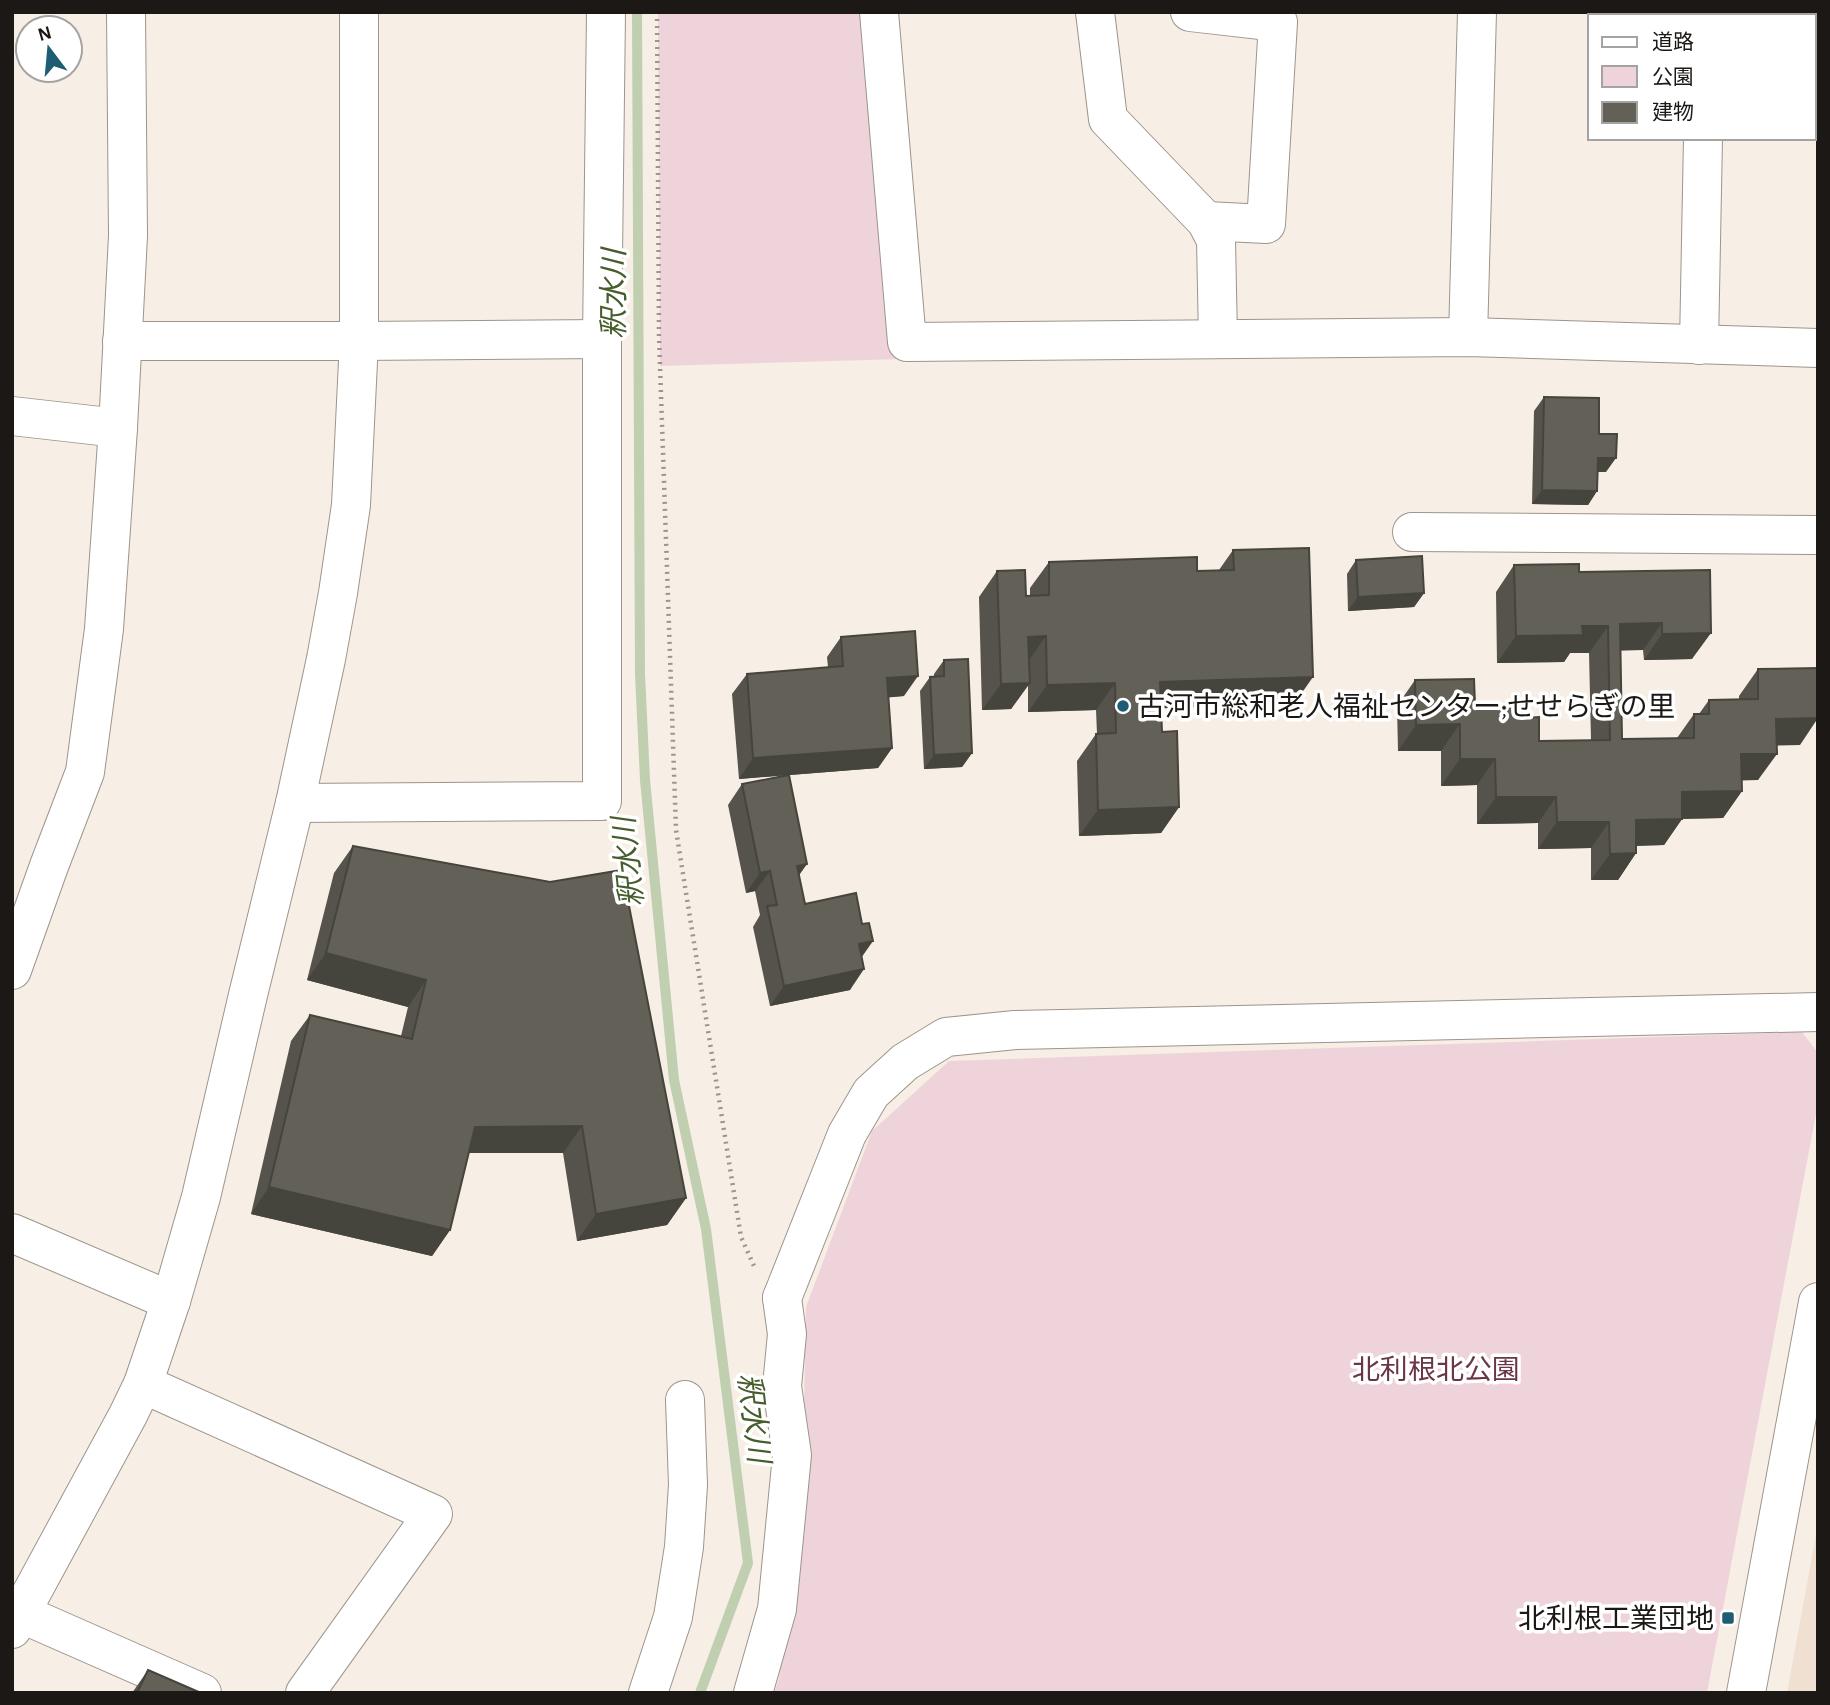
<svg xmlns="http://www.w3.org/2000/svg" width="1830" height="1705" viewBox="0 0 1830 1705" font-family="'Alegreya Sans','Noto Sans JP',sans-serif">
<rect width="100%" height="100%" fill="#f7eee5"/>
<path fill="#f0e0d2" d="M1818 1524V1693H1787Z"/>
<g fill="#efd3da">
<path d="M658 12H877L902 359 660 366Z"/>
<path d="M1802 1032 1818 1053V1103L1707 1693H774L779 1678 802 1513 806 1307 872 1131 949 1061Z"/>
</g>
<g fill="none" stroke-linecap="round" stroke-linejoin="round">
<path stroke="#bfcfaf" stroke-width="10" d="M637 12 640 674 645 780 674 1080 706 1229 748 1563 700 1693"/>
<g stroke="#9d948c" stroke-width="40">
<g id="street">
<path d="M879 12 907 342 1468 337 1818 348"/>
<path d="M1095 12 1108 119 1206 221 1216 240 1218 339"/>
<path d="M1190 12 1278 22 1266 224 1206 221"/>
<path d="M1706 16V12"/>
<path d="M1468 337 1477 12"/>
<path d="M122 341H359L602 339"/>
<path d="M1699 345 1703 138"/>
<path d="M12 416 118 428"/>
<path d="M1412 532 1818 535"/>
<path d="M295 803 602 801V339L606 12"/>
<path d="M12 970 49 866 85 772 104 629 118 428 128 236 126 12"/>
<path d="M12 1233 171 1301"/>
<path d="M143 1384 433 1514 305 1693"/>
<path d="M20 1613 202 1693"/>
<path d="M648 1693 673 1617 684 1547 688 1485 685 1400"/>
<path d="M753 1693 777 1609 792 1455 782 1386 787 1334 782 1298"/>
</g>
</g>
<g stroke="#9d948c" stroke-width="40">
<g id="secondary">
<path d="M782 1298 847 1134 871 1093 905 1062 946 1037 1015 1030 1818 1012"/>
<path d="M12 1629 128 1415 143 1384 171 1301 201 1197 248 995 295 803 326 659 338 593 351 505 359 341V12"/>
<path d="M1746 1693 1818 1302"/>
</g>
</g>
<path stroke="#9b958e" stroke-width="4.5" stroke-dasharray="2 5" stroke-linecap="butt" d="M657 12 659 336 676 830 741 1237 754 1266"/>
<use href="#street" stroke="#fff" stroke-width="38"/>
<use href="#secondary" stroke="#fff" stroke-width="38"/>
</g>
<g fill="#55534b">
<path d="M1544 397 1606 472H1598L1597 491 1588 505 1532 504 1534 411Z"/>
<path d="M1233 550 1294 704 1161 708 1162 732 1179 807 1161 833 1079 836 1077 761 1096 734H1097L1096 710 1028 712V685L1011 709 982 710 979 597 997 571 1026 596H1030V588L1049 562 1197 571 1219 570Z"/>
<path d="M1356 560 1424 593 1414 607 1348 611 1347 574Z"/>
<path d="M1514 565 1579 572 1710 570 1692 659 1644 660 1643 650H1620L1622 739 1677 738 1694 714H1699L1709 700 1739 699V696L1758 669 1800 745H1777L1758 780H1742V791L1723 818 1682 819 1664 845 1636 846V853L1618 880H1591V848L1538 849V823L1477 824V785L1441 786V751H1398L1397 706 1415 680 1475 705 1524 718 1539 741 1591 740 1589 653H1570L1564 662 1497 663 1496 592Z"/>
<path d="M841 637 904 696 888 697 892 748 878 768 789 775 799 875 805 904 862 957 850 990 770 1006 753 927 760 915 755 891 746 893 728 805 742 784 786 775 739 779 732 694 747 674 828 667 827 657Z"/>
<path d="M944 660 972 753 962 767 924 769 920 691 930 677H934V674Z"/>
<path d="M353 846 686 1198 667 1225 577 1241 563 1153H469L450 1230 432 1256 251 1214 291 1041 310 1015 401 1036 408 1007 307 980 334 873Z"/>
<path d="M148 1670 201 1693H132Z"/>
</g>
<g fill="#45443d">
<path d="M1598 458H1616L1606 472H1589Z"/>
<path d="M1542 490 1597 491 1588 505 1532 504Z"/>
<path d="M1424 593 1414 607 1348 611 1358 597Z"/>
<path d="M1662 623 1643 650 1608 651 1620 624Z"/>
<path d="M1582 626H1608L1589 653H1570L1564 662 1497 663 1516 636Z"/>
<path d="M1711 633 1692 659 1644 660 1662 634Z"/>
<path d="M1046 636 1027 663 1028 637Z"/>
<path d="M918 676 904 696 872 699 887 678Z"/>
<path d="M1313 677 1294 704 1142 709 1160 682Z"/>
<path d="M1030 683 1011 709 982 710 1001 684Z"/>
<path d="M1115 683 1096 710 1028 712 1047 685Z"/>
<path d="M1818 718 1800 745 1758 746 1776 719Z"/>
<path d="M1460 724 1441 751H1398L1416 725Z"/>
<path d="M892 748 878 768 739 779 753 758Z"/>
<path d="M972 753 962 767 924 769 934 755Z"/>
<path d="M1741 754H1777L1758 780 1723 781Z"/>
<path d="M1460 759H1495L1477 785 1441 786Z"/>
<path d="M1742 791 1723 818 1664 819 1682 792Z"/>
<path d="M1496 797H1556L1538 823 1477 824Z"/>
<path d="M1179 807 1161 833 1079 836 1098 810Z"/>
<path d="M1682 819 1664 845 1618 846 1636 820Z"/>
<path d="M1557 822H1609L1591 848 1538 849Z"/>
<path d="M1636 853 1618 880H1591L1610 854Z"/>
<path d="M807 864 793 884 797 866Z"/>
<path d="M770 871 755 891 746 893 760 873Z"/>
<path d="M873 941 859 961V944Z"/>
<path d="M326 953 426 980 408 1007 307 980Z"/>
<path d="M864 969 850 990 770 1006 784 986Z"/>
<path d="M582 1126 563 1153H457L475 1127Z"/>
<path d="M269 1187 450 1230 432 1256 251 1214Z"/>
<path d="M686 1198 667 1225 577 1241 596 1214Z"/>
</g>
<g fill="#636157" stroke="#45443d" stroke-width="2">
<path d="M1544 397 1599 398V434H1617L1616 458H1598L1597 491 1542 490Z"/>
<path d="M1309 548 1313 677 1160 682 1162 732 1177 731 1179 807 1098 810 1096 734 1116 733 1115 683 1047 685 1046 636 1028 637 1030 683 1001 684 997 571 1025 570 1026 596 1049 595V562L1197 557V571L1234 570 1233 550Z"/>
<path d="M1422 556 1424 593 1358 597 1356 560Z"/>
<path d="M1579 564V572L1710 570 1711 633 1662 634V623L1620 624 1622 739 1694 738V714H1709V700L1758 699V669L1818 668V718L1776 719 1777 754H1741L1742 791 1682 792V819L1636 820V853L1610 854 1609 822H1557L1556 797H1496L1495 759H1460V724L1416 725 1415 680 1474 679 1475 705H1524V718L1539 717V741L1610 740 1608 626H1582L1583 635 1516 636 1514 565Z"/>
<path d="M915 631 918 676 887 678 892 748 753 758 747 674 843 666 841 637Z"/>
<path d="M968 659 972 753 934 755 930 677 944 676V660Z"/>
<path d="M789 775 807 864 797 866 805 904 856 893 862 924 869 923 873 941 859 944 864 969 784 986 767 906 777 905 770 871 760 873 742 784Z"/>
<path d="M353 846 550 882 622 870 686 1198 596 1214 582 1126 475 1127 450 1230 269 1187 310 1015 412 1039 426 980 326 953Z"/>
<path d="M148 1670 201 1693H137Z"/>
</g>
<g fill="#1e5d73" stroke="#fff" stroke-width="2.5">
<circle cx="1123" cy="706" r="7"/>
<rect x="1721" y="1611" width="14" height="14" rx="3.5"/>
</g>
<g text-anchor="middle" stroke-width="7" stroke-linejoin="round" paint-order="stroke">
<g font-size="28" fill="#1b1815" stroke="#fff" text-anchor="start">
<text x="1137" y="716">古河市総和老人福祉センター;せせらぎの里</text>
<text x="1714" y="1628" text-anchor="end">北利根工業団地</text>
</g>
<g font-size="28" fill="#6a3647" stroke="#fff">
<text x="1436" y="1379">北利根北公園</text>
</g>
<g font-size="30" font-style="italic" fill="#475d2c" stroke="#fff">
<text transform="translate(614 294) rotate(-90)" y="10">釈水川</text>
<text transform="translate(628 862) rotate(-96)" y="10">釈水川</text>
<text transform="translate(754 1418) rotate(83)" y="10">釈水川</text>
</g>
</g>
<rect width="1830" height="1705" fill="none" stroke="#1b1815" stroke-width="28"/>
<rect x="1588" y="14" width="228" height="126" fill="#ffffff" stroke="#a4a3a1" stroke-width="2"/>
<rect x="1602" y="37" width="35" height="10" fill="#ffffff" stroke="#a4a3a1" stroke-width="2"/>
<text x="1652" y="49" font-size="21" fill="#1b1815">道路</text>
<rect x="1602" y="66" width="35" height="21" fill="#efd3da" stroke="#a4a3a1" stroke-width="2"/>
<text x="1652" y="84" font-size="21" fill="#1b1815">公園</text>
<rect x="1602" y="102" width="35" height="21" fill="#636157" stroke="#a4a3a1" stroke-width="2"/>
<text x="1652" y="119" font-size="21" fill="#1b1815">建物</text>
<g transform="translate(49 49) rotate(344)"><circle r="33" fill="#ffffff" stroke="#a4a3a1" stroke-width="2"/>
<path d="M0-5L12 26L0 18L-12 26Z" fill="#1e5d73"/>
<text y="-10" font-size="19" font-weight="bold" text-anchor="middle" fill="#1b1815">N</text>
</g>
</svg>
